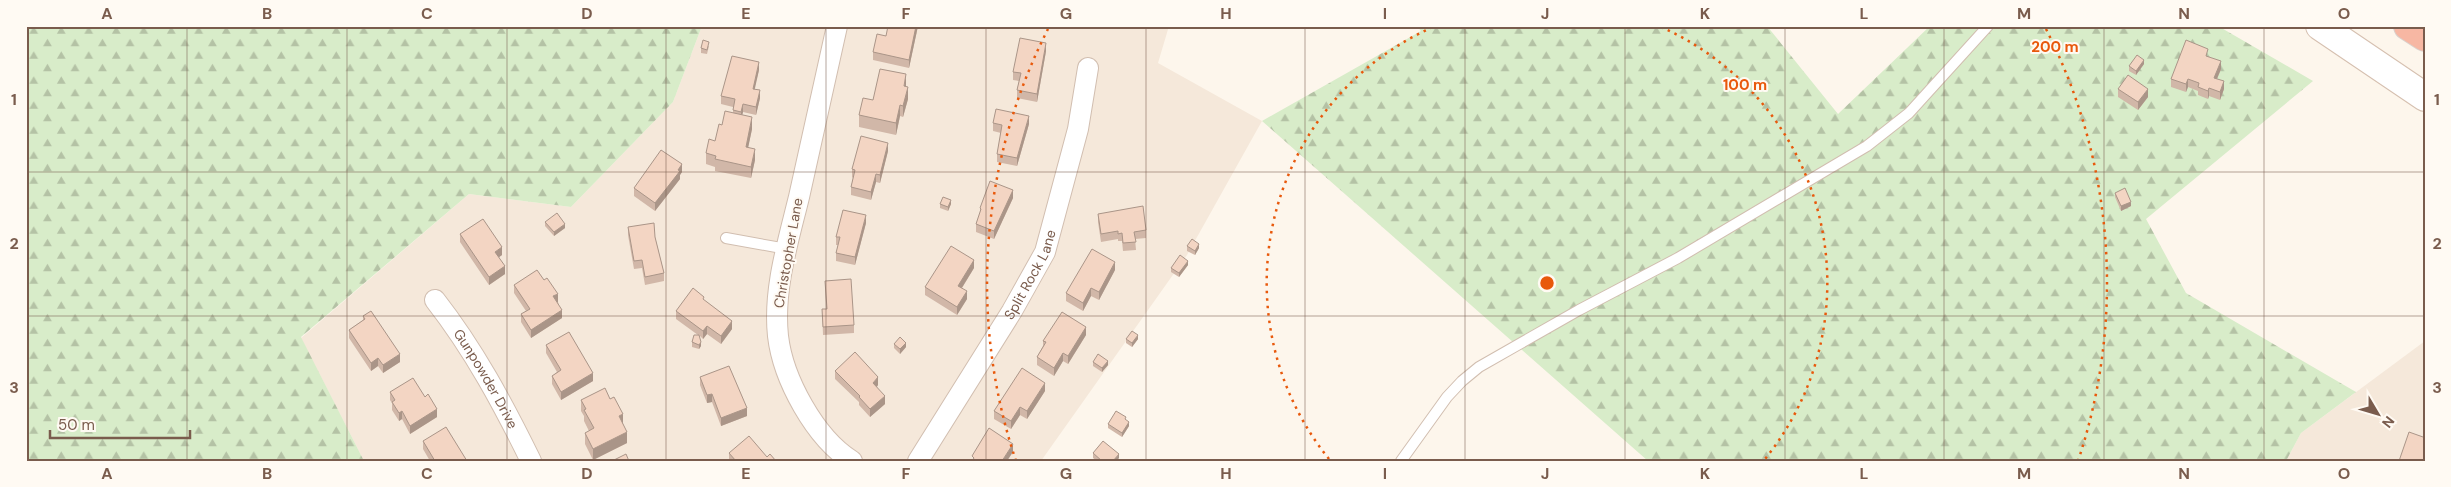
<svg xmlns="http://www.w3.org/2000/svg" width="2451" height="487" viewBox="0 0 2451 487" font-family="'DM Sans',sans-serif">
<defs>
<pattern id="forest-firs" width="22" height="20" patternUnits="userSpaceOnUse" patternTransform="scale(1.25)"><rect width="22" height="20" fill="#d8ecc9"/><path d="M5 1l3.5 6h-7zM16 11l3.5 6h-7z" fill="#b4c2a5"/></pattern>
</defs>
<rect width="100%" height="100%" fill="#fdf6ec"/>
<g fill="#f5e8da">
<path d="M702 26H1169L1158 63 1262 121 1187 255 1041 461H364L301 338 469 194 571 207 673 102Z"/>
<path d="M2425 341V461H2286L2301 433Z"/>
</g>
<g fill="url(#forest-firs)">
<path d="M26 26H702L673 102 571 207 469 194 301 337 364 461H26Z"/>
<path d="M1417 26H1767L1838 114 1930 26H2218L2313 81 2146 219 2186 293 2356 392 2301 433 2286 461H1648L1262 121 1421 31Z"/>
</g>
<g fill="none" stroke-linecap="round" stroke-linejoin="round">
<g stroke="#d1beb0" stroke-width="12">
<g id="lane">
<path d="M726 238 787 249"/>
<path d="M1401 461 1447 397 1462 381 1479 367 1579 310 1678 258 1867 146 1909 113 1988 26"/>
</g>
</g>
<g stroke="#d1beb0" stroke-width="22">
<g id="street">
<path d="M837 26C824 83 812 140 799 197 788 242 773 290 778 336 783 379 815 438 852 461"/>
<path id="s1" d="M435 300C474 350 503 404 531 461"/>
<path id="s2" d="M918 461 1012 311 1045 252 1078 129 1088 68"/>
</g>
</g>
<g stroke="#d6c0b0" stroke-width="30">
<path id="secondary" d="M2320 26 2425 97"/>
</g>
<g stroke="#dad1cd" stroke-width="30">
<path id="highway" d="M2408 26 2425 37"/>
</g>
<use href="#lane" stroke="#fff" stroke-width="10"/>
<use href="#street" stroke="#fff" stroke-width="20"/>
<use href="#secondary" stroke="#fff" stroke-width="28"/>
<use href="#highway" stroke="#f7b7a3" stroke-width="28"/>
</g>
<g fill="#d1b7a8">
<path d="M918 26 909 68 873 60V52L886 36Z"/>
<path d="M709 46 707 54 701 53V48Z"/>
<path d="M1046 51 1037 102 1017 98V90L1019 81 1013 80V72Z"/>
<path d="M2208 57 2221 69 2217 79 2224 89 2220 100 2209 96 2208 99 2198 95V91L2188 87 2186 92 2171 87V79Z"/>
<path d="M2144 64 2136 75 2129 71V66Z"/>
<path d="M759 70 754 89 760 98 756 115 743 112 742 115 752 129 748 147 755 160 751 178 715 171V167L706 164V153L715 141 722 125 733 113V107L721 104V96Z"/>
<path d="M906 87 908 99 903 117 900 116 896 135 859 127V115L873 100Z"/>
<path d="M2118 89 2148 97 2138 110 2118 97Z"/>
<path d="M993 123 1029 124 1017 166 997 162V154L1001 133 993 131Z"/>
<path d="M888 151 880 183 876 182 871 200 851 195V187L853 178 852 177V169Z"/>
<path d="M682 172 680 175V179L655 211 634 196V188Z"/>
<path d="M2115 193 2131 206 2121 211 2115 197Z"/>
<path d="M1013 198 994 239 976 232V224L980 213V208Z"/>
<path d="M940 204H951L948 211 940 208Z"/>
<path d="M1098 214 1146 230V238L1135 239 1136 250 1123 251 1122 241H1118V239L1101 242 1098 222Z"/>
<path d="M545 222 565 228 554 236 545 226Z"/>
<path d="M866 223 855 265 836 261V253L838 245H836V237Z"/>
<path d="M628 227 655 237 664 273V281L645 285 642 268 634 269 628 235Z"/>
<path d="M460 234 502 255 499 257 505 274 489 285 460 242Z"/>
<path d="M1187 246 1199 248 1195 255 1187 251Z"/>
<path d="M1188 265 1179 277 1171 272V268Z"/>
<path d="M974 268 962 288 967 299 957 315 925 295V287Z"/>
<path d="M1115 270 1099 300 1091 296 1083 311 1066 301V293Z"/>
<path d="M825 281 854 325V333L823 335 822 309H826Z"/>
<path d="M514 285 558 302 562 318 531 338 521 322V314L526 311 514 293Z"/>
<path d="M704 300 732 329 721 344 707 334 703 339 699 335 701 346 699 349 692 347V342L698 335 676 319V311Z"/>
<path d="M363 316 400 362 383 373 378 366 371 371 349 338V330L363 320Z"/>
<path d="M1086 335 1068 364 1063 361 1054 376 1037 365V357L1043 346V341Z"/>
<path d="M1126 339H1138L1132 347 1126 343Z"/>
<path d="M894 344 906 347 900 354 894 348Z"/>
<path d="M546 345 593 381 561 400 552 384V376L557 372 546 353Z"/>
<path d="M1093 362 1108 365 1102 372 1093 366Z"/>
<path d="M835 371 878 385 877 387 885 404 870 417 859 405V402L835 379Z"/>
<path d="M700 377 747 416 721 426 712 402 707 403 700 385Z"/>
<path d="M1045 391 1027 419 1020 415 1011 429 994 419V411Z"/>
<path d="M390 392 437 417 410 434 402 419 399 421 392 410V403L390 400Z"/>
<path d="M581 400 623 424 627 443 593 460 585 444V433L589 431 584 421V416L581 411Z"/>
<path d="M1108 424 1129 426 1122 437 1108 428Z"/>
<path d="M423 441 467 461H430L423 449Z"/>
<path d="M729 453 767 457 776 461H729Z"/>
<path d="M1093 453 1119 458 1116 461H1097L1093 458Z"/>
</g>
<g fill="#aa9588">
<path d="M916 26H918L909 68V60Z"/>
<path d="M1046 43V51L1037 102V94Z"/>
<path d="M2144 60V64L2136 75V71Z"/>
<path d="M2221 61V69L2214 86V78Z"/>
<path d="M759 62V70L753 97V89Z"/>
<path d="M906 74V86L904 98V86Z"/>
<path d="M2188 79V87L2186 92V84Z"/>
<path d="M2224 81V89L2220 100V92Z"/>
<path d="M908 87V99L903 117V106Z"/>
<path d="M2209 88V96L2208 99V91Z"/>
<path d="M2148 89V97L2138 110V102Z"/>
<path d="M760 90V98L756 115V107Z"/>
<path d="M743 104V112L741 120V112Z"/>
<path d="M900 105V116L896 135V123Z"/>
<path d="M1029 116V124L1017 166V158Z"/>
<path d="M752 117V129L746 158V147Z"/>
<path d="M888 143V151L880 183V175Z"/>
<path d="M755 149V160L751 178V167Z"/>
<path d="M682 164V172L680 175V179L655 211V203Z"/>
<path d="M876 174V182L871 200V192Z"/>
<path d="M1013 190V198L994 239V231Z"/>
<path d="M951 200V204L948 211V207Z"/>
<path d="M2131 202V206L2121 211V206Z"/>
<path d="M866 215V223L855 265V257Z"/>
<path d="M565 224V228L554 236V232Z"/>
<path d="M1199 244V248L1195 255V251Z"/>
<path d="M502 247V255L495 260V252Z"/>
<path d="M974 260V268L958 294V286Z"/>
<path d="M1188 261V265L1179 277V273Z"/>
<path d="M1115 262V270L1099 300V292Z"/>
<path d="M505 266V274L489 285V277Z"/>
<path d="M1091 288V296L1083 311V303Z"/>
<path d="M967 291V299L957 315V307Z"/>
<path d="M558 294V302L553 304V296Z"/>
<path d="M562 310V318L531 338V330Z"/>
<path d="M732 321V329L721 344V336Z"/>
<path d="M707 326V334L703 339V331Z"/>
<path d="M1086 327V335L1068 364V356Z"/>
<path d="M1138 335V339L1132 347V343Z"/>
<path d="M701 342V346L699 349V345Z"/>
<path d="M906 343V347L900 354V349Z"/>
<path d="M1063 353V361L1054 376V368Z"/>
<path d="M400 354V362L383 373V365Z"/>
<path d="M378 358V366L371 371V363Z"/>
<path d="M1108 361V365L1102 372V368Z"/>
<path d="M593 373V381L561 400V392Z"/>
<path d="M878 377V385L873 391V383Z"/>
<path d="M1045 383V391L1027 419V411Z"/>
<path d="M712 394V402L707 403V395Z"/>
<path d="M885 396V404L870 417V409Z"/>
<path d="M1020 407V415L1011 429V421Z"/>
<path d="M747 408V416L721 426V418Z"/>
<path d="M437 409V417L410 434V426Z"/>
<path d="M402 411V419L399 421V413Z"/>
<path d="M623 414V425L619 416Z"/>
<path d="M1129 422V426L1122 437V433Z"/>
<path d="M627 432V443L593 460V449Z"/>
<path d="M1013 444V452L1007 461H1002Z"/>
<path d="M1119 454V458L1116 461H1113Z"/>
</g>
<g fill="#f3d5c3" stroke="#aa9588">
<path d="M888 26H916L909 60 873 52 877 34 886 36Z"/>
<path d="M1020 38 1046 43 1037 94 1017 90 1021 73 1013 72Z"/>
<path d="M703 40 709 42 707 50 701 48Z"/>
<path d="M2186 40 2208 49 2206 56 2221 61 2214 78 2224 81 2220 92 2209 88 2208 91 2198 87 2199 83 2188 79 2186 84 2171 79Z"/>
<path d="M2137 55 2144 60 2136 71 2129 66Z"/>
<path d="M732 56 759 62 753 89 760 90 756 107 743 104 741 112 733 110 735 99 721 96Z"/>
<path d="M880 69 906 74 904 86 908 87 903 106 900 105 896 123 859 115 863 98 873 100Z"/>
<path d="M2128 75 2148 89 2138 102 2118 89Z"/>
<path d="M996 109 1029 116 1017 158 997 154 1002 125 993 123Z"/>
<path d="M725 111 752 117 746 147 755 149 751 167 715 159 716 156 706 153 709 139 715 141 719 124 722 125Z"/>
<path d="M861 136 888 143 880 175 876 174 871 192 851 187 855 170 852 169Z"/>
<path d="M661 150 682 164 678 170 680 171 655 203 634 188Z"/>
<path d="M990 181 1013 190 994 231 976 224 981 209 980 208Z"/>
<path d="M2125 188 2131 202 2121 206 2115 193Z"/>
<path d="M943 197 951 200 948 207 940 204Z"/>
<path d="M1143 206 1146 230 1134 232 1136 242 1123 243 1122 233 1118 234V231L1101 234 1098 214Z"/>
<path d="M843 210 866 215 855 257 836 253 840 237H836Z"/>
<path d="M557 213 565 224 554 232 545 222Z"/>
<path d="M483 219 502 247 495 252 505 266 489 277 460 234Z"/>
<path d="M654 223 655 237 664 273 645 277 642 260 634 261 628 227Z"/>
<path d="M1192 239 1199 244 1195 251 1187 246Z"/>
<path d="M951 246 974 260 958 286 967 291 957 307 925 287Z"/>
<path d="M1092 249 1115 262 1099 292 1091 288 1083 303 1066 293Z"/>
<path d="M1180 255 1188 261 1179 273 1171 268Z"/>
<path d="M537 270 544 280 547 278 558 294 553 296 562 310 531 330 521 314 530 309 514 285Z"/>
<path d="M851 279 854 325 823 327 822 309H827L825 281Z"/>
<path d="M693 288 704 297 703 299 732 321 721 336 707 326 703 331 676 311Z"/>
<path d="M371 311 400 354 383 365 378 358 371 363 349 330 365 319 363 316Z"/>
<path d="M1062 312 1086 327 1068 356 1063 353 1054 368 1037 357 1046 342 1043 341Z"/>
<path d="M1132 331 1138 335 1132 343 1126 339Z"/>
<path d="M569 332 593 373 561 392 552 376 561 370 546 345Z"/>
<path d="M694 335H699L701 342 699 345 692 342Z"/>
<path d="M900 337 906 343 900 349 894 344Z"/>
<path d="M855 352 878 377 873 383 885 396 870 409 859 397 860 396 835 371Z"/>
<path d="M1098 354 1108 361 1102 368 1093 362Z"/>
<path d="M729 366 747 408 721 418 712 394 707 395 700 377Z"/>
<path d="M1022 368 1045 383 1027 411 1020 407 1011 421 994 411Z"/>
<path d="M413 378 425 397 428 394 437 409 410 426 402 411 399 413 392 402 395 400 390 392Z"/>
<path d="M605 388 610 399 614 397 623 414 619 416 627 432 593 449 585 433 594 428 584 410 586 409 581 400Z"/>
<path d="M1116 411 1126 417 1125 419 1129 422 1122 433 1108 424Z"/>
<path d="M446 427 467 461H435L423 441Z"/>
<path d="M989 428 1013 444 1002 461H972L974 458 972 456Z"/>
<path d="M2409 432 2423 437 2425 436V461H2399Z"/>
<path d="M749 436 767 457 770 454 776 461H736L729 453Z"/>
<path d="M1103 441 1119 454 1113 461H1102L1093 453Z"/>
<path d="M626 454 629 461H612Z"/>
</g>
<path fill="none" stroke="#7a5c4d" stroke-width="1" stroke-opacity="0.55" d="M187 26V461M347 26V461M507 26V461M666 26V461M826 26V461M986 26V461M1146 26V461M1305 26V461M1465 26V461M1625 26V461M1785 26V461M1944 26V461M2104 26V461M2264 26V461M26 172H2425M26 316H2425"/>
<g fill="none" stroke="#e8590c" stroke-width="2.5" stroke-dasharray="2.5 5">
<path d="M1329 459A280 280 0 0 1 1433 27M1661 27A280 280 0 0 1 1765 459"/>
<path d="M1016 461A560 560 0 0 1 1048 29M2046 29A560 560 0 0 1 2078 461"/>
</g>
<g text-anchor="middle" stroke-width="4" stroke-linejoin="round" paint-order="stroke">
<g font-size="14" fill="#7a5c4d" stroke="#fffaf3">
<text transform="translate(788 253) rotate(-80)" y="5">Christopher Lane</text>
<text dy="5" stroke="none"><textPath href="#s2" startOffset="218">Split Rock Lane</textPath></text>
<text dy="5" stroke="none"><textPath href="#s1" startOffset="94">Gunpowder Drive</textPath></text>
</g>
</g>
<circle cx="1547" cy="283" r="8" fill="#e8590c" stroke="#fffaf3" stroke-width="2.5"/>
<g font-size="15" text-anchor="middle" font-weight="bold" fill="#e8590c" stroke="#fffaf3" stroke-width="4" stroke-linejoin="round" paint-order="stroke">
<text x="2055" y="52">200 m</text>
<text x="1745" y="90">100 m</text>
</g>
<rect width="2451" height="487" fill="none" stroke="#fffaf3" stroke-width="55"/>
<g transform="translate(2378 414) rotate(128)" stroke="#fffaf3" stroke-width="4" paint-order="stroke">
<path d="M0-4L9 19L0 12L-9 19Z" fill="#7a5c4d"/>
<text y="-8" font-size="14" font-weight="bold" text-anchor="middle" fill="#7a5c4d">N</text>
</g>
<path d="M50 430v8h140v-8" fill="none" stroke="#7a5c4d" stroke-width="2.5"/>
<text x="58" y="430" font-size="15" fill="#7a5c4d" stroke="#fffaf3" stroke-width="4" paint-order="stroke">50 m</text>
<rect x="28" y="28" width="2396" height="432" fill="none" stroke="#7a5c4d" stroke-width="2"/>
<g font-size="16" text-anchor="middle" font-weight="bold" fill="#7a5c4d">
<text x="107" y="19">A</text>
<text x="267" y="19">B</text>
<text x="427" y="19">C</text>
<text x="587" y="19">D</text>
<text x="746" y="19">E</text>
<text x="906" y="19">F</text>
<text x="1066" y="19">G</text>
<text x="1226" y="19">H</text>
<text x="1385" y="19">I</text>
<text x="1545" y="19">J</text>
<text x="1705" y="19">K</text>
<text x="1864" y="19">L</text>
<text x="2024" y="19">M</text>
<text x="2184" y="19">N</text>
<text x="2344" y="19">O</text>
<text x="14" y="105">1</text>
<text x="2437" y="105">1</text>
<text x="14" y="249">2</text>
<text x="2437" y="249">2</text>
<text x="14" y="393">3</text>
<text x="2437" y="393">3</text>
<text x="107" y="479">A</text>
<text x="267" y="479">B</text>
<text x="427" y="479">C</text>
<text x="587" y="479">D</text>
<text x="746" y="479">E</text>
<text x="906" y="479">F</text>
<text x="1066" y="479">G</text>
<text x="1226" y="479">H</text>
<text x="1385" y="479">I</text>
<text x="1545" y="479">J</text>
<text x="1705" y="479">K</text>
<text x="1864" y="479">L</text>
<text x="2024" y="479">M</text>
<text x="2184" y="479">N</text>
<text x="2344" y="479">O</text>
</g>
</svg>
